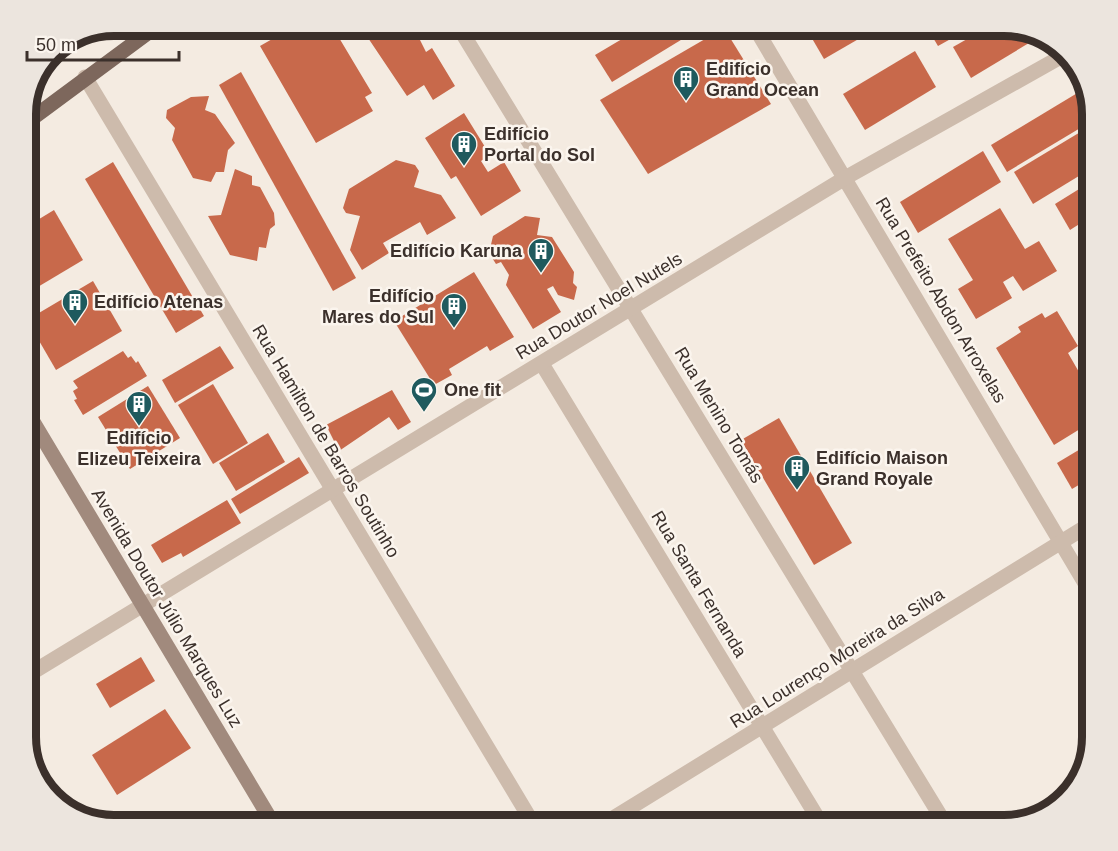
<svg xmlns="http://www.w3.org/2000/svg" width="1118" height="851" viewBox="0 0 1118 851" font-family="Helvetica,sans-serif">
<rect width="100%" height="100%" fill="#f4ebe1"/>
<g fill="#c8694b">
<path d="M295 26H332L372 93 365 97 373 111 316 143 260 46Z"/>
<path d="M360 26H413L426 52 432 48 455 86 433 100 424 85 407 96Z"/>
<path d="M644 26H689L694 32 612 82 595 55Z"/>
<path d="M826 26H881L824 59 810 35Z"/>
<path d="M926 26H974L938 46Z"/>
<path d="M990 26H1004L1039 37 971 78 953 47Z"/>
<path d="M724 28 771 104 648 174 600 100Z"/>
<path d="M915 51 936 87 865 130 843 94Z"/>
<path d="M241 72 356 278 333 291 219 85Z"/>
<path d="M1084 89 1088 96 1092 121 1007 172 991 145Z"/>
<path d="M209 96 205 110 215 114 235 143 228 150 224 172H216L211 182 193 178 172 140 175 128 166 118 167 110 191 97Z"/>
<path d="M464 113 490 155 481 161 488 172 504 162 521 191 481 216 456 176 451 179 425 138Z"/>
<path d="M1092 125V168L1033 204 1014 172Z"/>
<path d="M983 151 1001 182 918 233 900 202Z"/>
<path d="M396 160 415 165 419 171 414 187 441 195 456 218 427 235 420 222 383 243 389 253 362 270 350 250 360 216 346 213 343 208 349 189Z"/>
<path d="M113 162 204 316 176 333 85 179Z"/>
<path d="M235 169 252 176V185L260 187 274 213 275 225 270 229 266 248 259 247 257 261 230 255 208 216 221 215Z"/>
<path d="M1092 181V216L1070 230 1055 204Z"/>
<path d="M1000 208 1025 249 1039 241 1057 271 1023 291 1013 276 1003 282 1012 298 976 319 958 289 973 280 948 239Z"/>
<path d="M54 210 83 260 26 294V227Z"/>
<path d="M525 216 540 218 537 235 552 237 574 272 573 283 577 287 574 300 558 295 553 286 547 289 561 312 533 329 506 285 509 275 501 262 496 264 489 253 493 236Z"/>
<path d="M474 272 514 337 490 351 487 346 449 369 452 375 434 385 394 321Z"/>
<path d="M93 281 122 331 56 370 27 320Z"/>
<path d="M1057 311 1078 346 1068 353 1083 379 1092 373V429L1083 435 1080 429 1054 445 996 348 1021 332 1018 327 1042 313 1045 318Z"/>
<path d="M220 346 234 368 175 403 162 380Z"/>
<path d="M123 351 128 358 131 356 136 363 138 361 147 376 83 415 74 400 77 399 73 391 78 388 73 381Z"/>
<path d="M213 384 248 443 213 464 178 405Z"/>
<path d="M148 386 180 438 130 469 98 417Z"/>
<path d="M392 390 411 422 398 430 389 417 339 451 326 425Z"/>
<path d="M779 418 852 543 814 565 741 440Z"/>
<path d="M268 433 285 462 236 491 219 463Z"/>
<path d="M1092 442V477L1072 489 1057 463Z"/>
<path d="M299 457 309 473 240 514 231 499Z"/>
<path d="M227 500 241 523 183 557 181 553 162 563 151 545Z"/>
<path d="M141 657 155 681 110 708 96 684Z"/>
<path d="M165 709 191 748 117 795 92 755Z"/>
</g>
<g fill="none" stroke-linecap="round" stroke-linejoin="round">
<g stroke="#cdbbac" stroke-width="15">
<path d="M458 26 946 825"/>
<path d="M754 26 1092 595"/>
<path d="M85 77 534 825"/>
<path d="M542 364 822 825"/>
<path d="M33 672 845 178 1066 54"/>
<path d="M602 825 1092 523"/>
</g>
<path stroke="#a18a7d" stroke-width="15" d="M26 410 274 825"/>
<path stroke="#7d675c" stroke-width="15" d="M26 123 157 26"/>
</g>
<defs>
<g id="building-pin" transform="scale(1.35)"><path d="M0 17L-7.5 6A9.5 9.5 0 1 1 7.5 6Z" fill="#1f5a5e" stroke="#fbf5ee"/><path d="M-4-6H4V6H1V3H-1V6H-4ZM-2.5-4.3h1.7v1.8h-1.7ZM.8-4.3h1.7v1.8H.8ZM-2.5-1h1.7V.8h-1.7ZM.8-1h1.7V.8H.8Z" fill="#fff"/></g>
<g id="stadium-pin" transform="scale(1.35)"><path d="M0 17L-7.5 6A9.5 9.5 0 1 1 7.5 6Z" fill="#1f5a5e" stroke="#fbf5ee"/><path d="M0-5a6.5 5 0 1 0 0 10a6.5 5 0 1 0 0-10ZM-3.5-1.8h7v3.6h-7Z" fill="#fff"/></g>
</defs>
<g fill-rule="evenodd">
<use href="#building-pin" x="686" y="79"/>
<use href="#building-pin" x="464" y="144"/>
<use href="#building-pin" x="541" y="251"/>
<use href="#building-pin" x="75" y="302"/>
<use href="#building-pin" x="454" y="306"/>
<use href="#stadium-pin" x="424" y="390"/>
<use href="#building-pin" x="139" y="404"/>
<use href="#building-pin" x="797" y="468"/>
</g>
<g text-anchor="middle" stroke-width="5" stroke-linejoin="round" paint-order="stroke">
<g font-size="18" font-weight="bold" fill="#3b302b" stroke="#fbf5ee" text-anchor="start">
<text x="706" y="75">Edifício<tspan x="706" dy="21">Grand Ocean</tspan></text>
<text x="484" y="140">Edifício<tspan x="484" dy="21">Portal do Sol</tspan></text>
<text x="522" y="257" text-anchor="end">Edifício Karuna</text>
<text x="434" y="302" text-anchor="end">Edifício<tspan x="434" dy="21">Mares do Sul</tspan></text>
<text x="94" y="308">Edifício Atenas</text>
<text x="444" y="396">One fit</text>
<text x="139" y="444" text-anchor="middle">Edifício<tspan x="139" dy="21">Elizeu Teixeira</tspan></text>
<text x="816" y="464">Edifício Maison<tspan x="816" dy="21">Grand Royale</tspan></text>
</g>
<g font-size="18" fill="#3b302b" stroke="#fbf5ee">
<text transform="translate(941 300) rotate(59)" y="6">Rua Prefeito Abdon Arroxelas</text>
<text transform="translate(599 306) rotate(-31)" y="6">Rua Doutor Noel Nutels</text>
<text transform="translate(719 415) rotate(59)" y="6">Rua Menino Tomás</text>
<text transform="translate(326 441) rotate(59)" y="6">Rua Hamilton de Barros Soutinho</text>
<text transform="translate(699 584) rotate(59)" y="6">Rua Santa Fernanda</text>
<text transform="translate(167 608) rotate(59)" y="6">Avenida Doutor Júlio Marques Luz</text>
<text transform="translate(837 658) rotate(-32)" y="6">Rua Lourenço Moreira da Silva</text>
</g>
</g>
<path d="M0 0H1118V851H0ZM114 36H1004A78 78 0 0 1 1082 114V737A78 78 0 0 1 1004 815H114A78 78 0 0 1 36 737V114A78 78 0 0 1 114 36Z" fill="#ece5de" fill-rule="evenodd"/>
<path fill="none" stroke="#3b302b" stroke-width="8" d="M114 36H1004A78 78 0 0 1 1082 114V737A78 78 0 0 1 1004 815H114A78 78 0 0 1 36 737V114A78 78 0 0 1 114 36Z"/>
<path d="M27 51v9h152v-9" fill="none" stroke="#3b302b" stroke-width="3"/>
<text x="36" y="51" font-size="18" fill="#3b302b" stroke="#fbf5ee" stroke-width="4.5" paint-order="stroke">50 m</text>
</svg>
